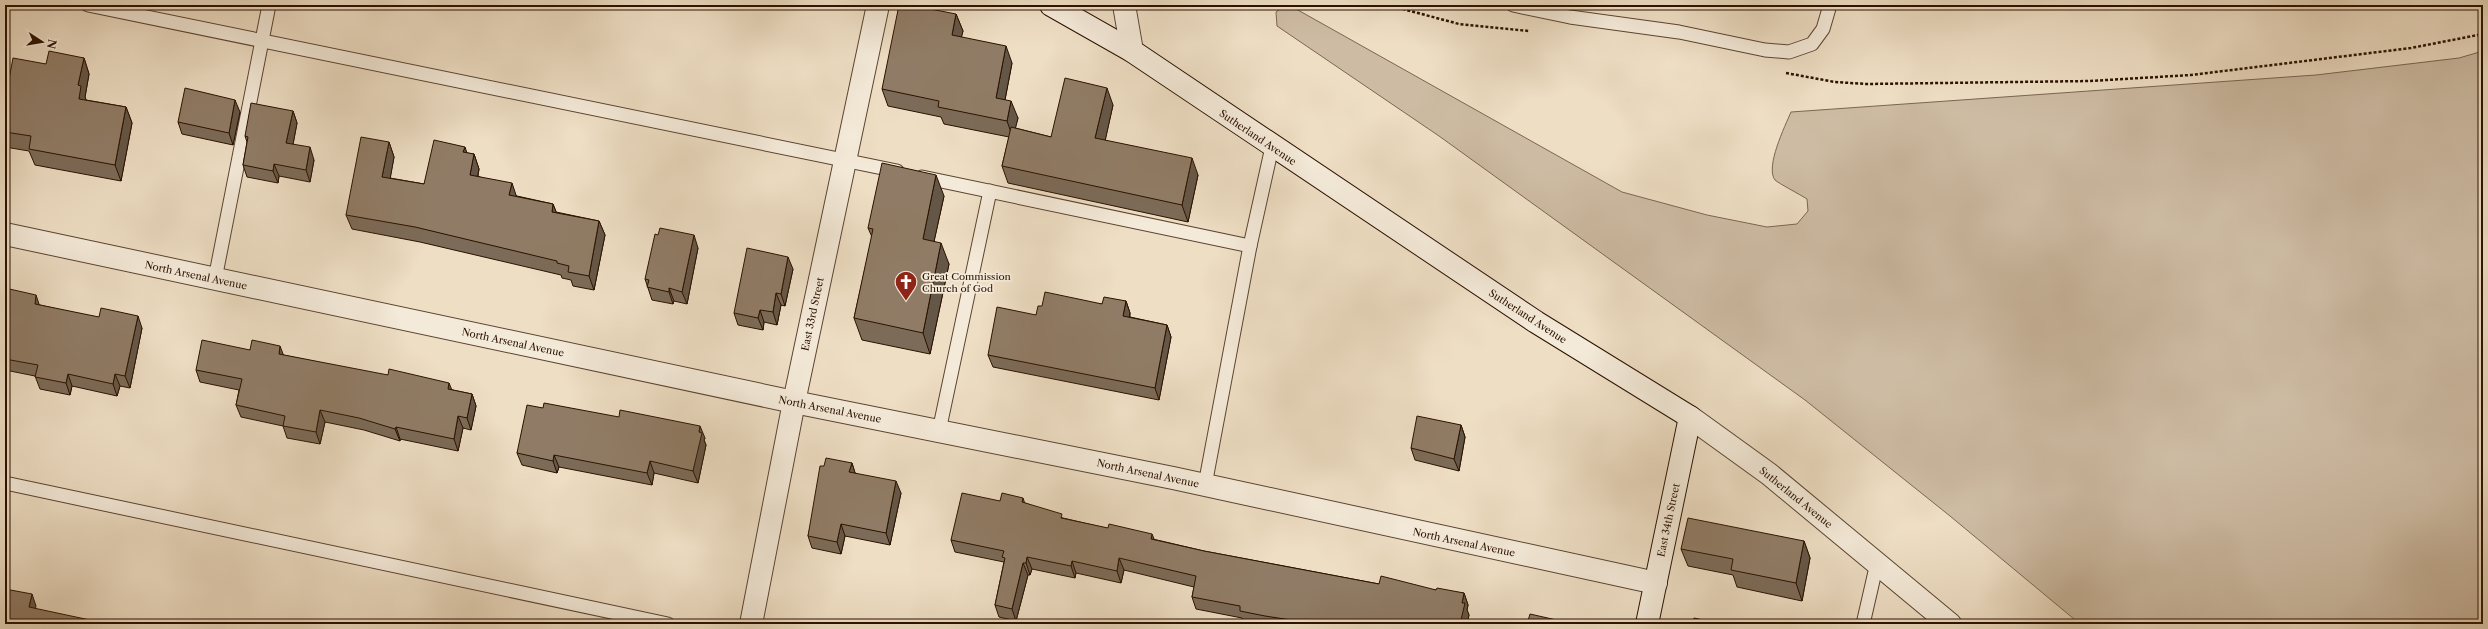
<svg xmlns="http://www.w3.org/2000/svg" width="2488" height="629" viewBox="0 0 2488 629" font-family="'Libre Caslon Text',serif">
<rect width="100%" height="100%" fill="#eedec4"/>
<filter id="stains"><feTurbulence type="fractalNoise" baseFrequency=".005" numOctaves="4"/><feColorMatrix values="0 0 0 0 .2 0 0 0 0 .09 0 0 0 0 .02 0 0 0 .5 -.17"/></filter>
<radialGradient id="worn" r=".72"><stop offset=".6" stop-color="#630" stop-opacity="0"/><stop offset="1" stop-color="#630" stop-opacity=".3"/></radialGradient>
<path fill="#cdbba3" stroke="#7c6652" d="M1285 5H1289L1622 192 1707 215 1767 227 1797 224 1808 211 1807 199C1801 195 1778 183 1775 180 1765 167 1785 126 1791 112L2316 75 2459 58 2483 51V624H2080L1950 516 1805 400 1439 136 1277 26 1276 12Z"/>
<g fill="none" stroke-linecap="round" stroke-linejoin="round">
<g stroke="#5c4431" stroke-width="15">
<g id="service">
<path d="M88 5 897 171"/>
<path d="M1513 5 1570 17 1679 32 1765 50 1789 52 1812 44 1823 29 1830 5"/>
<path d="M922 177 1250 246"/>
<path d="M215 279 269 5"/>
<path d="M939 431 990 191"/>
<path d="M5 483 668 624"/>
<path d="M1205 485 1250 246 1272 147"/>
<path d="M1863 624 1877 563"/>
</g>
</g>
<g stroke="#5c4431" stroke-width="24">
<g id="minor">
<path d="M1124 5 1132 51"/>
<path d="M5 234 794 402 1173 478 1656 583"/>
<path d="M1690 417 1769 474 1950 624"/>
<path d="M751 624 794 402 878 5"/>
</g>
</g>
<g stroke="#2b1100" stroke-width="24">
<path id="secondary" d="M1051 5 1132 51 1536 322 1690 417 1647 624"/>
</g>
<g stroke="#2b1100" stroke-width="2.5" stroke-dasharray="3 2" stroke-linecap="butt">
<path d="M1388 5 1459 24 1529 31"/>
<path d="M1786 73 1835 82 1867 84 2090 81 2191 75 2411 48 2483 34"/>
</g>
<use href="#service" stroke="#f4ead9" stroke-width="13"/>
<use href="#minor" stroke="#f4ead9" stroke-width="22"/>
<use href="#secondary" stroke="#f4ead9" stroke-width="22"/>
</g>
<g fill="#7c6b58" stroke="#2b1100">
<path d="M956 14 963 31 961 37 1012 63 1005 100 1018 118 1015 128 1051 137 1113 105 1105 140 1198 175 1188 222 1008 183 1002 166 1009 137 944 124 941 117 888 106 882 89Z"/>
<path d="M84 58 89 74 85 97 86 100 126 107 132 123 121 181 35 165 29 151 5 147V95H6L46 64Z"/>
<path d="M293 111 297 123 293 144 314 160 310 182 279 176 278 183 247 177 243 165 247 142 245 136Z"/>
<path d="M240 112 233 145 182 134 178 122Z"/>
<path d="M389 142 394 157 390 178 424 184 467 153 474 154 479 169 478 176 517 196 553 204 556 212 599 221 605 235 594 290 573 286 571 280 562 278 561 275 420 242 352 229 346 215Z"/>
<path d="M944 196 934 241 949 264 930 354 862 340 854 318 872 237 868 228Z"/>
<path d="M698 248 687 304 674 301 673 304 652 300 645 279Z"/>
<path d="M793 269 785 306 781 305 777 325 764 322 763 330 738 325 734 313Z"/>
<path d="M5 288 40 305 142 328 130 388 120 386 117 396 72 386 70 395 40 389 35 376 5 370Z"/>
<path d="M1126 301 1130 313V317L1167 325 1171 337 1159 400 993 367 988 355 1036 315 1042 306 1102 304Z"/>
<path d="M250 350 283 355 472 394 476 406 471 430 463 428 458 451 400 439V441L364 430 325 422 320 444 287 438 283 426 241 417 236 405 239 390 200 382 196 370Z"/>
<path d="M543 408 705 438 704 440 706 445 698 483 654 473 652 485 559 467 557 473 522 465 517 453Z"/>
<path d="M1461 425 1465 437 1459 471 1415 460 1411 448Z"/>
<path d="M852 463 855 473 901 493 890 545 845 536 841 554 812 548 808 536 824 466Z"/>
<path d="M1000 501 1025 503 1063 518 1204 551 1379 584 1436 590 1464 593 1468 605 1467 610 1469 615 1467 624H1249L1244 623 1242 618 1196 609 1192 597 1194 587 1124 570 1121 583 1076 573 1075 578 1032 569 1030 575H1028L1016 621 999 617 995 605 1004 562 955 552 951 540Z"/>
<path d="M1804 541 1810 558 1802 601 1737 587 1733 575 1688 566 1681 549Z"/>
</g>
<g fill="#655747" stroke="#2b1100">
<path d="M956 14 963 31 958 52 952 35Z"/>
<path d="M1006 46 1012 63 1002 115 996 98Z"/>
<path d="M84 58 89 74 85 97 87 102 79 99 78 85Z"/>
<path d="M1107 88 1113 105 1102 155 1095 138Z"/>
<path d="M235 100 240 112 233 145 229 133Z"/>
<path d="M1011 101 1018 118 1013 138 1007 121Z"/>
<path d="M126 107 132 123 121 181 115 165Z"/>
<path d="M293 111 297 123 291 155 286 143Z"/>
<path d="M389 142 394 157 388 191 382 177Z"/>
<path d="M310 147 314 160 310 182 306 170Z"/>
<path d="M465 147 470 162 463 152Z"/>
<path d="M474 154 479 169 475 190 470 175Z"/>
<path d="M1192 158 1198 175 1188 222 1182 205Z"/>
<path d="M274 164 279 176 278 183 273 171Z"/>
<path d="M936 175 944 196 930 260 923 239Z"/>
<path d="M512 183 517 198 509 195Z"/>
<path d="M553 204 559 219 552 212Z"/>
<path d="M599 221 605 235 594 290 589 276Z"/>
<path d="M694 235 698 248 687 304 682 292Z"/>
<path d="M941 243 949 264 930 354 923 333Z"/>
<path d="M788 257 793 269 785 306 781 294Z"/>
<path d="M669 288 674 301 673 304 669 292Z"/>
<path d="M776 293 781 305 777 325 773 312Z"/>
<path d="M36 295 40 307 35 304Z"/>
<path d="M1126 301 1130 313 1127 328 1123 316Z"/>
<path d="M760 310 764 322 763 330 758 318Z"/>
<path d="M138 316 142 328 130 388 125 376Z"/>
<path d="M1167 325 1171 337 1159 400 1155 388Z"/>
<path d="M280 346 285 359 279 354Z"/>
<path d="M68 374 72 386 70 395 66 383Z"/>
<path d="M115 374 120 386 117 396 113 384Z"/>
<path d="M449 383 454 395 448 389Z"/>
<path d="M472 394 476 406 471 430 467 418Z"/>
<path d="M320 410 325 422 320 444 316 432Z"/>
<path d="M458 416 463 428 458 451 454 439Z"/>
<path d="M1461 425 1465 437 1459 471 1454 459Z"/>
<path d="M700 426 705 438 704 440 706 445 698 483 693 471Z"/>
<path d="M396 427 400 439V441L395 429Z"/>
<path d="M554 455 559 467 557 473 553 461Z"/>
<path d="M650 461 654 473 652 485 647 473Z"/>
<path d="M852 463 856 476 849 472Z"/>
<path d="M896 481 901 493 890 545 886 533Z"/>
<path d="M1023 498 1027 510 1022 502Z"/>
<path d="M841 524 845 536 841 554 837 542Z"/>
<path d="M1152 534 1157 546 1151 539Z"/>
<path d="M1804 541 1810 558 1802 601 1796 583Z"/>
<path d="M1027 557 1032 569 1030 575 1026 563Z"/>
<path d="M1119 558 1124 570 1121 583 1117 571Z"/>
<path d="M1072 561 1076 573 1075 578 1071 566Z"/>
<path d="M1023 563 1028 575 1016 621 1012 609Z"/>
<path d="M1464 593 1468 605 1467 610 1469 615 1467 624H1460L1462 603Z"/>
<path d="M32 594 36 606 33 619 29 607Z"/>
</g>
<g fill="#907c66" stroke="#2b1100">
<path d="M899 5H910L956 14 952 35 1006 46 996 98 1011 101 1007 121 938 107 939 101 882 89Z"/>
<path d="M49 51 84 58 78 85 81 86 79 99 126 107 115 165 29 149 31 136 5 132V95H6L13 58 46 64Z"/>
<path d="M1065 78 1107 88 1095 138 1192 158 1182 205 1002 166 1011 127 1051 137Z"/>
<path d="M185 88 235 100 229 133 178 122Z"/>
<path d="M251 103 293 111 286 143 310 147 306 170 274 164 273 171 243 165 248 137 245 136Z"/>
<path d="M361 137 389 142 382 177 424 184 434 140 465 147 463 152 474 154 470 175 512 183 509 195 553 204 552 212 599 221 589 276 568 272 569 266 557 263V261L415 227 346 215Z"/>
<path d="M882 163 936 175 923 239 941 243 923 333 854 318 873 229 868 228Z"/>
<path d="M660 228 694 235 682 292 669 288V292L647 287 649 280 645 279 655 234 658 235Z"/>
<path d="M747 248 788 257 781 294 776 293 773 312 760 310 758 318 734 313Z"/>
<path d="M5 288 36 295 35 304 99 317 101 308 138 316 125 376 115 374 113 384 68 374 66 383 35 377 38 365 5 359Z"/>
<path d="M1045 292 1102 304 1104 297 1126 301 1123 316 1167 325 1155 388 988 355 997 307 1036 315 1038 306H1042Z"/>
<path d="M202 340 250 350 252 340 280 346 279 354 388 375 389 369 449 383 448 389 472 394 467 418 458 416 454 439 396 427 395 429 359 418 320 410 316 432 283 426 285 416 236 405 242 379 196 370Z"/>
<path d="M544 403 619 417 620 410 700 426 699 432 702 433 693 471 650 461 647 473 554 455 553 461 517 453 527 405 543 408Z"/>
<path d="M1417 416 1461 425 1454 459 1411 448Z"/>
<path d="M826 458 852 463 849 472 896 481 886 533 841 524 837 542 808 536 820 466H824Z"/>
<path d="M962 493 1000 501 1002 493 1023 498 1022 502 1062 514 1061 518 1108 528 1109 524 1152 534 1151 539 1204 551 1379 584 1381 576 1436 590 1437 588 1464 593 1462 603H1465L1460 624H1317L1265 616 1240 611V606L1192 597 1196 576 1119 558 1117 571 1072 561 1071 566 1027 557 1026 563H1023L1012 609 995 605 1005 558 1002 557 1004 551 951 540Z"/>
<path d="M1688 518 1804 541 1796 583 1731 570 1733 559 1681 549Z"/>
<path d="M5 589 32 594 29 607 104 623V624H5Z"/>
<path d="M1530 614 1574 624H1527Z"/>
<path d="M1694 618 1722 624H1693Z"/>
<path d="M1868 621 1882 624H1867Z"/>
</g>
<defs>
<g id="church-pin" transform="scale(1.15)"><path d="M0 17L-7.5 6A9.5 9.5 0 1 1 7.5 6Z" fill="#8f2418" stroke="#f4ead9"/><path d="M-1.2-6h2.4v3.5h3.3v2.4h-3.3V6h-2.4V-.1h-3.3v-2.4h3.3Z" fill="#fff"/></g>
</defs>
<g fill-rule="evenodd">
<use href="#church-pin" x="906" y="282"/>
</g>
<g text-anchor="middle" stroke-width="3.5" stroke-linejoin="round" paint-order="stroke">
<g font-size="10" fill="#2b1100" stroke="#f4ead9">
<text transform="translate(1258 137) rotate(34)" y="4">Sutherland Avenue</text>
<text transform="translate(196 275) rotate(12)" y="4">North Arsenal Avenue</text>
<text transform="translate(812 314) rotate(-78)" y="4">East 33rd Street</text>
<text transform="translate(1528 316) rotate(33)" y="4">Sutherland Avenue</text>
<text transform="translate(513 342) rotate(12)" y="4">North Arsenal Avenue</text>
<text transform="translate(830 409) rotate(11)" y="4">North Arsenal Avenue</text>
<text transform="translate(1148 473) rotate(12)" y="4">North Arsenal Avenue</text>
<text transform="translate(1796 497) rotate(39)" y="4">Sutherland Avenue</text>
<text transform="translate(1668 520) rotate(-78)" y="4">East 34th Street</text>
<text transform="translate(1464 542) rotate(12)" y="4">North Arsenal Avenue</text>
</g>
<g font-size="10" fill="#2b1100" stroke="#f4ead9" text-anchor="start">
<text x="922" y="280">Great Commission<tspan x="922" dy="12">Church of God</tspan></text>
</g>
</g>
<rect width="2488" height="629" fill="none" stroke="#eedec4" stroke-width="20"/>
<rect x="6" y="6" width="2476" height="617" fill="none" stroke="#2b1100" stroke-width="2"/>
<rect x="10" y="10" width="2468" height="609" fill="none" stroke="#2b1100"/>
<g transform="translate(42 42) rotate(102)" stroke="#f4ead9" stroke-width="3" paint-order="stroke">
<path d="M0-3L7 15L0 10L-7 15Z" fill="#2b1100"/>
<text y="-6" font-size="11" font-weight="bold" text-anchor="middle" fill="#2b1100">N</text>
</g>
<rect width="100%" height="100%" filter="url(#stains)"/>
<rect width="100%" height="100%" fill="url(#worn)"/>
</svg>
